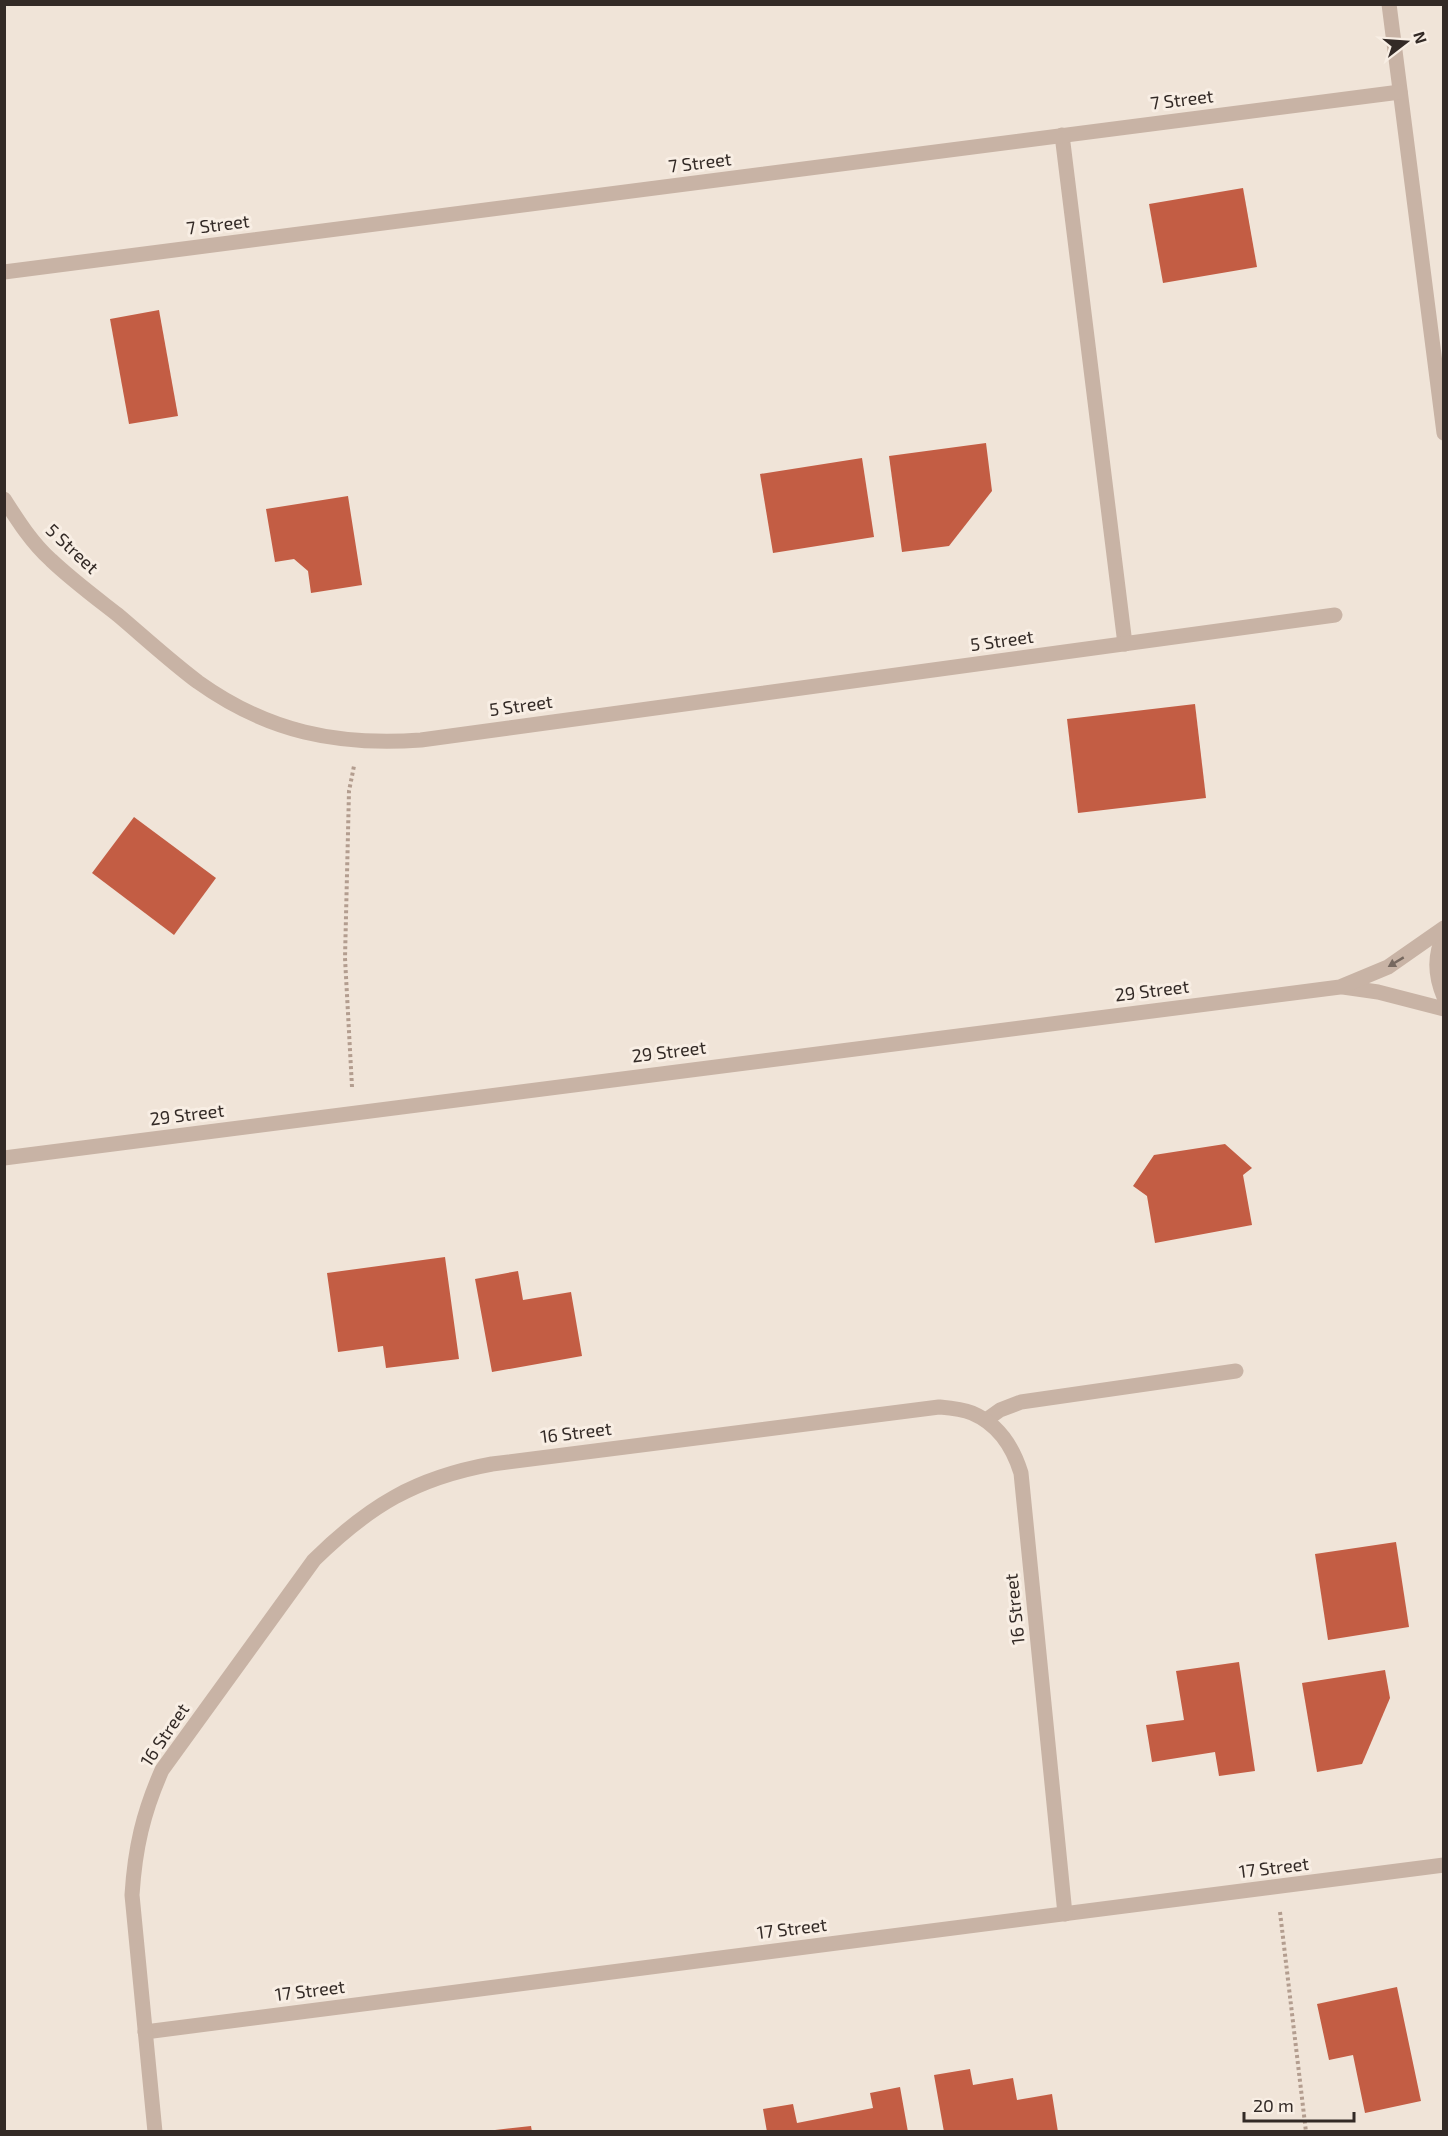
<svg xmlns="http://www.w3.org/2000/svg" width="1448" height="2136" viewBox="0 0 1448 2136" font-family="'Exo 2',sans-serif">
<rect width="100%" height="100%" fill="#f0e4d8"/>
<g fill="#c35d44">
<path d="M1243 188 1257 267 1163 283 1149 204Z"/>
<path d="M159 310 178 416 129 424 110 319Z"/>
<path d="M986 443 992 491 949 546 902 552 889 456Z"/>
<path d="M862 458 874 537 773 553 760 474Z"/>
<path d="M348 496 362 585 311 593 308 571 294 559 275 562 266 509Z"/>
<path d="M1195 704 1206 798 1078 813 1067 719Z"/>
<path d="M134 817 216 878 174 935 92 873Z"/>
<path d="M1225 1144 1252 1168 1243 1175 1252 1225 1155 1243 1147 1196 1133 1186 1154 1155Z"/>
<path d="M445 1257 459 1359 386 1368 383 1346 338 1352 327 1273Z"/>
<path d="M518 1271 523 1300 571 1292 582 1356 492 1372 475 1279Z"/>
<path d="M1396 1542 1409 1627 1328 1640 1315 1554Z"/>
<path d="M1239 1662 1255 1771 1219 1776 1215 1752 1152 1762 1146 1725 1184 1720 1176 1671Z"/>
<path d="M1385 1670 1390 1698 1362 1764 1317 1772 1302 1683Z"/>
<path d="M1397 1987 1421 2101 1365 2113 1353 2055 1329 2060 1317 2004Z"/>
<path d="M970 2069 973 2085 1013 2078 1017 2100 1052 2094 1058 2132H944L934 2075Z"/>
<path d="M900 2087 908 2132H767L763 2109 793 2104 797 2123 873 2108 870 2093Z"/>
<path d="M531 2126 532 2132H495V2130Z"/>
</g>
<g fill="none" stroke-linecap="round" stroke-linejoin="round">
<g stroke="#b39d8f" stroke-width="4" stroke-dasharray="3 3" stroke-linecap="butt">
<path d="M352 1087 345 958 349 791 354 766"/>
<path d="M1280 1912 1306 2132"/>
</g>
<g stroke="#c8b3a5" stroke-width="15">
<path d="M1389 4 1444 433"/>
<path d="M1062 135 1125 644"/>
<path d="M4 272 1400 92"/>
<path d="M4 499C18 521 32 543 51 560 72 580 95 597 118 615 144 637 170 661 198 682 268 732 337 746 421 740L1335 615"/>
<path d="M1444 935C1434 955 1435 976 1444 997"/>
<path d="M1343 987 1378 992 1444 1009"/>
<path d="M4 1158 1340 987 1388 967 1444 928"/>
<path d="M986 1420 1000 1410 1021 1402 1236 1371"/>
<path d="M145 2032 1444 1865"/>
<path d="M155 2132 132 1895C135 1848 143 1813 162 1770L314 1560C369 1506 415 1478 492 1464L939 1407C950 1408 962 1409 972 1413 998 1424 1013 1447 1021 1473L1065 1914"/>
</g>
</g>
<defs><path id="oneway-solid" d="M-6-.8H1V-3.2L6.5 0L1 3.2V.8H-6Z" transform="scale(1.5)"/></defs>
<use fill="#76685f" href="#oneway-solid" transform="translate(1396 962) rotate(149)"/>
<g text-anchor="middle" stroke-width="6" stroke-linejoin="round" paint-order="stroke">
<g font-size="18" fill="#332a26" stroke="#f8eee4">
<text transform="translate(1182 100) rotate(-7)" y="6">7 Street</text>
<text transform="translate(700 163) rotate(-7)" y="6">7 Street</text>
<text transform="translate(218 225) rotate(-7)" y="6">7 Street</text>
<text transform="translate(72 549) rotate(43)" y="6">5 Street</text>
<text transform="translate(1002 641) rotate(-8)" y="6">5 Street</text>
<text transform="translate(521 706) rotate(-8)" y="6">5 Street</text>
<text transform="translate(1152 991) rotate(-7)" y="6">29 Street</text>
<text transform="translate(669 1052) rotate(-7)" y="6">29 Street</text>
<text transform="translate(187 1115) rotate(-7)" y="6">29 Street</text>
<text transform="translate(576 1433) rotate(-7)" y="6">16 Street</text>
<text transform="translate(1015 1609) rotate(-96)" y="6">16 Street</text>
<text transform="translate(165 1735) rotate(-56)" y="6">16 Street</text>
<text transform="translate(1274 1868) rotate(-7)" y="6">17 Street</text>
<text transform="translate(792 1929) rotate(-7)" y="6">17 Street</text>
<text transform="translate(310 1991) rotate(-7)" y="6">17 Street</text>
</g>
</g>
<rect width="1448" height="2136" fill="none" stroke="#332a26" stroke-width="12"/>
<g transform="translate(1406 42) rotate(73)" stroke="#f8eee4" stroke-width="4.5" paint-order="stroke">
<path d="M0-4.5L10 22L0 15L-10 22Z" fill="#332a26"/>
<text y="-9" font-size="16" font-weight="bold" text-anchor="middle" fill="#332a26">N</text>
</g>
<path d="M1244 2112v9h110v-9" fill="none" stroke="#332a26" stroke-width="3"/>
<text x="1253" y="2112" font-size="18" fill="#332a26" stroke="#f8eee4" stroke-width="4.5" paint-order="stroke">20 m</text>
</svg>
